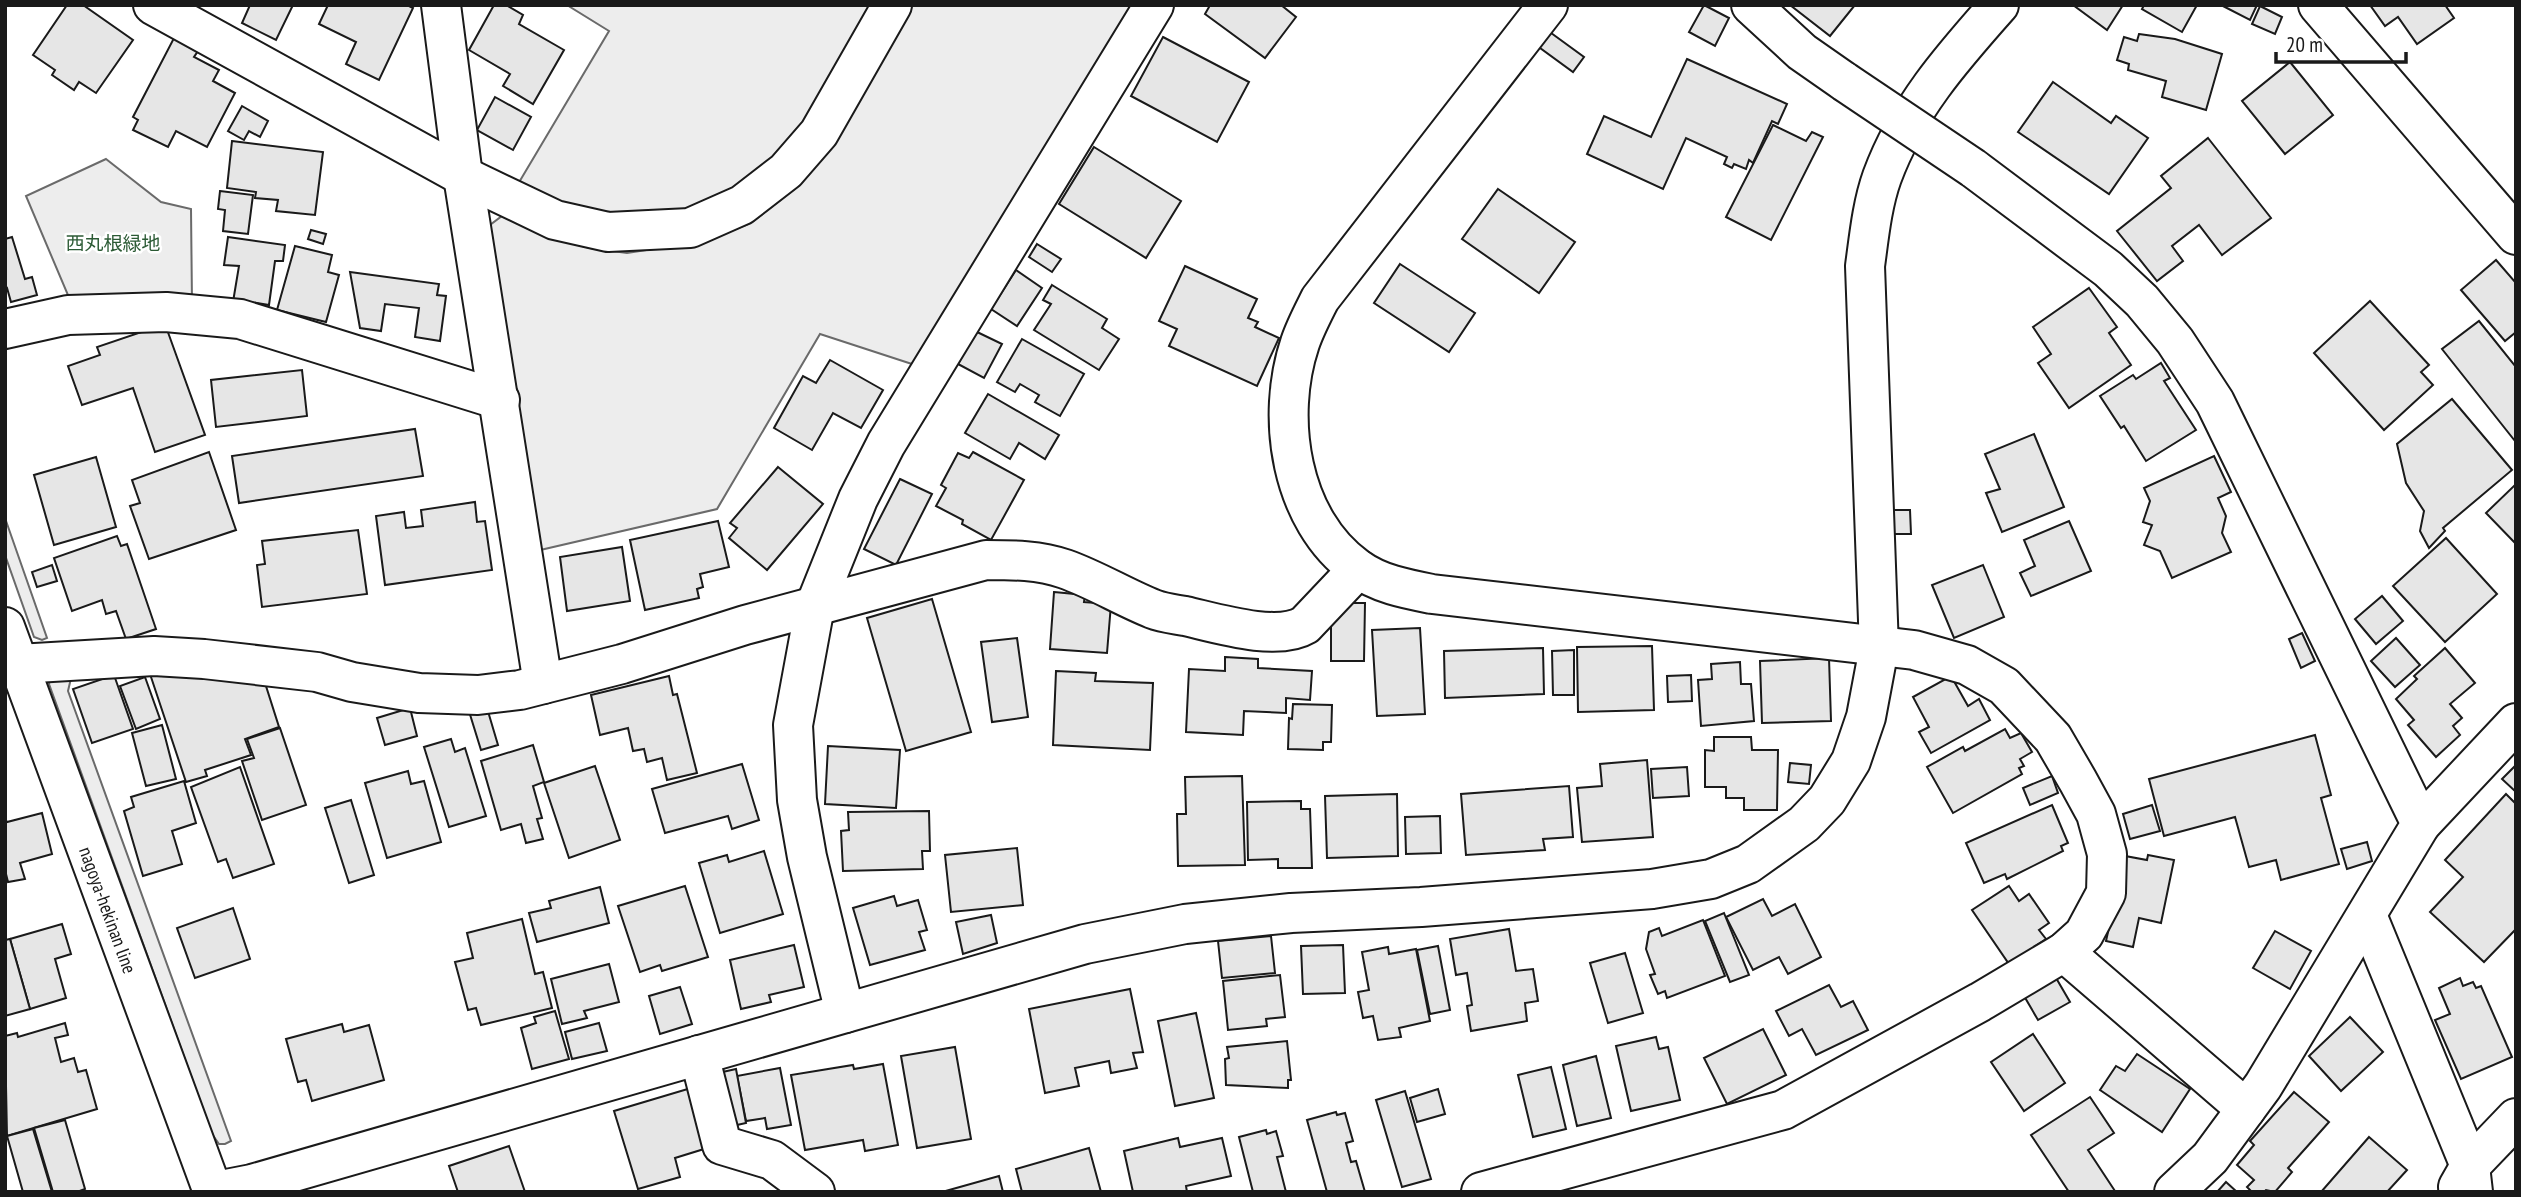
<svg xmlns="http://www.w3.org/2000/svg" width="2521" height="1197" viewBox="0 0 2521 1197" font-family="'PT Sans Narrow','Noto Sans JP',sans-serif">
<rect width="100%" height="100%" fill="#fff"/>
<g fill="#ededed" stroke="#6a6a6a" stroke-width="2">
<path d="M567 5H872L800 131 758 172 709 202 673 212 620 214 569 206 518 184 609 31Z"/>
<path d="M910 5H1133L915 365 820 334 717 509 536 551 486 228 502 216 547 237 590 248 627 253 705 241 751 223 798 186 842 127Z"/>
<path d="M106 159 161 202 191 209 192 303 73 307 26 196Z"/>
<path d="M5 518 47 638 42 640 34 637 5 555Z"/>
<path d="M72 674 68 691 231 1141 225 1144H219L212 1134 49 684 50 680Z"/>
</g>
<g fill="#e6e6e6" stroke="#1a1a1a" stroke-width="2">
<path d="M67 5H83L133 40 96 93 79 82 74 90 52 75 55 70 33 55Z"/>
<path d="M250 5H293L276 40 242 23Z"/>
<path d="M328 5H407L413 8 379 80 346 64 356 42 319 24Z"/>
<path d="M494 5H506L523 15 519 24 564 50 533 104 503 86 510 74 469 50Z"/>
<path d="M1208 5H1281L1296 17 1265 58 1205 14 1209 7Z"/>
<path d="M1704 5 1729 18 1715 46 1689 32Z"/>
<path d="M1790 5H1855L1830 36Z"/>
<path d="M2073 5H2123L2107 30Z"/>
<path d="M2144 5H2197L2182 32 2142 9Z"/>
<path d="M2221 5H2257L2250 20Z"/>
<path d="M2370 5H2445L2454 18 2417 44 2398 17 2385 26Z"/>
<path d="M2260 6 2282 17 2275 34 2252 24Z"/>
<path d="M1547 30 1584 57 1573 72 1536 45Z"/>
<path d="M2139 34 2175 39 2222 54 2206 110 2162 97 2166 81 2128 70 2129 64 2117 60 2124 37 2137 41Z"/>
<path d="M1163 37 1249 82 1217 142 1131 96Z"/>
<path d="M174 38 198 51 194 57 219 70 213 81 235 93 207 147 176 131 168 147 133 130 138 120 133 117Z"/>
<path d="M1687 59 1787 104 1778 124 1772 121 1753 163 1749 160 1746 169 1734 164 1732 168 1724 164 1727 157 1686 138 1663 189 1587 154 1604 116 1651 137Z"/>
<path d="M2290 62 2333 115 2285 154 2242 101Z"/>
<path d="M2053 82 2111 123 2116 116 2148 138 2109 194 2018 132Z"/>
<path d="M495 97 531 117 513 150 477 130Z"/>
<path d="M242 106 268 121 260 137 249 131 244 140 228 131Z"/>
<path d="M1773 125 1806 141 1812 132 1823 137 1771 240 1726 217Z"/>
<path d="M2208 138 2271 218 2222 255 2199 225 2172 246 2183 261 2157 281 2117 231 2171 188 2161 176Z"/>
<path d="M232 141 323 152 315 215 276 211 278 200 255 198 256 192 227 188Z"/>
<path d="M1094 147 1181 201 1146 258 1059 204Z"/>
<path d="M1498 189 1575 242 1539 293 1462 239Z"/>
<path d="M220 191 253 195 248 234 223 231 225 210 218 209Z"/>
<path d="M311 230 326 234 323 244 308 239Z"/>
<path d="M12 237 25 279 32 277 37 295 11 302 7 288 5 289V239Z"/>
<path d="M228 237 285 245 283 261H275L269 305 250 302 249 305 233 302 239 266 224 265Z"/>
<path d="M1037 244 1061 259 1052 272 1029 257Z"/>
<path d="M295 246 332 255 328 272 339 275 326 322 277 310Z"/>
<path d="M2496 260 2516 283V332L2505 341 2461 290Z"/>
<path d="M1400 264 1475 313 1449 352 1374 303Z"/>
<path d="M1185 266 1257 299 1248 318 1258 322 1255 327 1279 338 1257 386 1169 346 1177 329 1159 321Z"/>
<path d="M1016 270 1042 288 1017 326 991 309Z"/>
<path d="M350 272 439 284 437 295 446 296 440 341 415 337 419 308 385 304 381 331 360 328Z"/>
<path d="M1052 285 1107 319 1102 328 1119 339 1099 370 1034 330 1051 304 1043 300Z"/>
<path d="M2089 288 2117 327 2109 333 2131 365 2069 408 2038 363 2051 354 2033 327Z"/>
<path d="M2370 301 2429 365 2421 372 2433 385 2384 430 2314 353Z"/>
<path d="M2479 321 2516 367 2515 441 2442 349Z"/>
<path d="M165 324 205 435 155 452 133 388 82 405 68 366 100 355 97 347Z"/>
<path d="M975 331 1002 344 984 378 958 364Z"/>
<path d="M1022 339 1084 374 1060 416 1035 402 1039 395 1020 384 1015 392 997 382Z"/>
<path d="M830 360 883 390 861 428 833 413 812 450 774 428 803 376 816 383Z"/>
<path d="M2161 363 2170 378 2164 381 2196 430 2146 461 2124 426 2121 428 2100 396 2133 375 2136 379Z"/>
<path d="M302 370 307 416 216 427 211 380Z"/>
<path d="M988 394 1059 435 1045 459 1019 443 1010 459 965 433Z"/>
<path d="M2452 399 2512 470 2443 528 2445 531 2429 548 2420 531 2424 511 2406 483 2397 444Z"/>
<path d="M415 429 423 476 239 503 232 456Z"/>
<path d="M2034 434 2064 507 2002 532 1986 493 2000 489 1985 454Z"/>
<path d="M209 452 236 530 149 559 130 506 140 503 132 480Z"/>
<path d="M973 452 1024 480 991 540 962 524 963 520 936 506 946 488 941 485 958 453 969 458Z"/>
<path d="M2214 456 2231 492 2218 498 2226 516 2222 533 2231 552 2172 578 2160 551 2144 545 2152 525 2143 522 2150 501 2144 488Z"/>
<path d="M96 457 116 527 54 545 34 475Z"/>
<path d="M778 467 823 504 767 570 729 538 737 528 730 523Z"/>
<path d="M900 479 932 494 896 565 864 549Z"/>
<path d="M2516 484V544L2486 513Z"/>
<path d="M475 502 477 522 485 521 492 570 385 585 376 516 404 512 406 528 423 526 421 510Z"/>
<path d="M1893 510H1910L1911 534H1894Z"/>
<path d="M718 521 729 567 700 574 703 587 697 589 699 598 645 610 630 540Z"/>
<path d="M2069 521 2091 571 2031 596 2020 573 2035 566 2024 540Z"/>
<path d="M358 530 367 594 262 607 257 565 265 564 262 541Z"/>
<path d="M117 536 121 546 127 544 156 629 126 639 116 611 106 614 102 600 72 611 54 558Z"/>
<path d="M2446 538 2497 594 2445 642 2393 586Z"/>
<path d="M622 547 630 601 567 611 560 557Z"/>
<path d="M52 565 57 581 37 587 32 572Z"/>
<path d="M1983 565 2004 617 1954 638 1932 585Z"/>
<path d="M1054 592 1085 595 1084 602 1111 604 1107 653 1050 649Z"/>
<path d="M2382 596 2403 621 2376 644 2355 619Z"/>
<path d="M932 599 971 732 906 751 867 618Z"/>
<path d="M1347 603H1365L1364 661H1331V613Z"/>
<path d="M1420 628 1425 714 1377 716 1372 630Z"/>
<path d="M2302 633 2315 661 2301 668 2289 639Z"/>
<path d="M1017 638 1028 717 992 722 981 642Z"/>
<path d="M2396 638 2420 665 2395 687 2371 661Z"/>
<path d="M1652 646 1654 710 1578 712 1577 647Z"/>
<path d="M1543 648 1544 694 1445 698 1444 651Z"/>
<path d="M2445 648 2475 683 2450 704 2462 718 2453 726 2460 735 2436 757 2408 725 2414 720 2396 699 2417 679 2414 676Z"/>
<path d="M1574 650V695H1553L1552 651Z"/>
<path d="M1225 657 1258 659V668L1312 671 1310 700 1286 698V713L1244 711 1243 735 1186 732 1189 669 1225 671Z"/>
<path d="M1829 658 1831 721 1762 723 1760 661Z"/>
<path d="M1740 662 1741 684H1751L1754 721 1701 726 1698 680 1712 679 1711 664Z"/>
<path d="M159 671 265 683 279 727 245 739 251 755 205 770 207 776 186 782 150 674Z"/>
<path d="M1056 671 1096 673 1095 681 1153 683 1150 750 1053 745Z"/>
<path d="M114 675 133 729 92 743 73 689Z"/>
<path d="M1691 675 1692 701 1668 702 1667 676Z"/>
<path d="M669 676 673 695 677 694 697 773 667 780 662 758 647 762 644 749 633 751 628 728 600 735 591 695Z"/>
<path d="M1951 676 1968 706 1979 699 1990 720 1931 753 1919 732 1929 727 1913 697Z"/>
<path d="M145 677 160 719 136 729 120 686Z"/>
<path d="M1293 704 1332 705 1331 742H1323V750L1288 749 1289 718 1292 719Z"/>
<path d="M410 708 417 736 385 745 377 718Z"/>
<path d="M468 708H487L498 745 481 750Z"/>
<path d="M162 725 176 779 146 786 132 733Z"/>
<path d="M280 728 306 805 262 820 242 761 254 758 247 739Z"/>
<path d="M2005 729 2010 738 2021 733 2032 752 2020 759 2024 766 2019 768 2022 774 1953 813 1927 767 1963 747 1965 751Z"/>
<path d="M2315 735 2331 795 2321 798 2339 864 2281 880 2276 860 2249 867 2235 817 2164 836 2149 779Z"/>
<path d="M1714 737H1751L1752 750H1778L1777 810H1744V798H1726V787H1705V750L1714 751Z"/>
<path d="M451 739 455 752 465 748 486 816 449 827 424 747Z"/>
<path d="M533 745 544 782 533 786 542 818 537 819 543 839 526 843 521 824 501 830 481 761Z"/>
<path d="M828 746 900 750 896 808 825 804Z"/>
<path d="M1647 760 1653 837 1582 842 1577 788 1602 786 1600 764Z"/>
<path d="M1790 763 1811 765 1809 784 1788 782Z"/>
<path d="M742 764 759 820 732 829 728 816 665 833 652 789Z"/>
<path d="M595 766 620 840 569 858 544 783Z"/>
<path d="M2515 766 2516 767V792L2502 779Z"/>
<path d="M240 767 274 864 233 878 226 859 218 862 191 787Z"/>
<path d="M1687 767 1689 796 1653 798 1651 769Z"/>
<path d="M408 771 411 784 424 781 441 842 387 858 365 783Z"/>
<path d="M1242 776 1245 865 1178 866 1177 814H1186L1185 777Z"/>
<path d="M2052 776 2058 793 2030 805 2023 788Z"/>
<path d="M184 781 196 823 172 831 182 864 143 876 124 811 134 807 131 797Z"/>
<path d="M1569 786 1573 837 1543 839 1545 850 1466 855 1461 794Z"/>
<path d="M1397 794 1398 856 1327 858 1325 796Z"/>
<path d="M2506 794 2516 804V929L2484 962 2430 912 2463 877 2445 860Z"/>
<path d="M351 800 374 875 349 883 325 808Z"/>
<path d="M1301 801V809H1310L1312 868H1278V859L1248 860 1247 802Z"/>
<path d="M2052 805 2068 843 2061 846 2063 851 2007 879 2005 874 1984 883 1966 843Z"/>
<path d="M2152 805 2160 831 2130 839 2123 814Z"/>
<path d="M929 811 930 851H922L923 869 843 871 841 831 849 830 848 812Z"/>
<path d="M42 813 52 854 20 863 25 879 8 882 5 870V819L7 822Z"/>
<path d="M1440 816 1441 853 1406 854 1405 817Z"/>
<path d="M2367 842 2372 861 2347 869 2341 849Z"/>
<path d="M1017 848 1023 905 951 912 945 855Z"/>
<path d="M764 851 783 914 720 933 699 863 727 855 729 862Z"/>
<path d="M2148 855 2174 860 2161 923 2139 918 2133 947 2106 941 2125 856 2147 860Z"/>
<path d="M685 886 708 957 662 971 660 965 640 972 618 906Z"/>
<path d="M2009 886 2019 901 2029 894 2049 923 2039 930 2046 939 2009 964 1972 910Z"/>
<path d="M600 887 609 923 537 942 529 913 551 908 549 901Z"/>
<path d="M894 896 897 906 918 900 927 930 919 932 925 950 870 965 853 908Z"/>
<path d="M1763 899 1772 916 1795 904 1821 957 1788 974 1779 957 1753 970 1726 917Z"/>
<path d="M233 908 250 959 195 978 177 928Z"/>
<path d="M1724 913 1749 975 1730 982 1705 921Z"/>
<path d="M991 915 997 943 963 954 956 922Z"/>
<path d="M522 919 535 974 543 972 552 1008 481 1025 476 1008 468 1010 455 962 473 958 467 933Z"/>
<path d="M1703 920 1725 976 1667 998 1665 991 1658 994 1650 975 1655 974 1646 949 1649 932 1659 928 1662 936Z"/>
<path d="M62 924 71 954 55 959 66 998 30 1009 10 939Z"/>
<path d="M1509 929 1516 971 1533 969 1538 1001 1525 1003 1527 1021 1471 1031 1467 1006 1472 1005 1467 973 1456 975 1450 939Z"/>
<path d="M2275 931 2311 951 2290 989 2253 968Z"/>
<path d="M1271 936 1275 973 1222 978 1218 941Z"/>
<path d="M10 939 30 1009 5 1016V940Z"/>
<path d="M794 945 804 987 769 995 771 1002 741 1009 730 960Z"/>
<path d="M1343 945 1345 993 1303 994 1301 946Z"/>
<path d="M1438 946 1450 1010 1430 1014 1417 950Z"/>
<path d="M1388 947 1389 954 1416 949 1430 1021 1399 1028 1401 1037 1378 1040 1373 1016 1363 1018 1358 992 1369 990 1362 952Z"/>
<path d="M1625 953 1643 1013 1608 1023 1590 963Z"/>
<path d="M609 964 619 1002 584 1011 587 1018 562 1024 551 979Z"/>
<path d="M2052 971 2070 1002 2038 1020 2020 989Z"/>
<path d="M1280 975 1285 1017 1266 1019 1267 1026 1228 1030 1223 981Z"/>
<path d="M2460 978 2463 986 2473 982 2476 988 2481 986 2512 1057 2461 1079 2435 1020 2450 1014 2439 988Z"/>
<path d="M1829 985 1841 1007 1853 1001 1868 1030 1816 1055 1802 1029 1789 1036 1776 1011Z"/>
<path d="M680 987 692 1024 660 1034 649 996Z"/>
<path d="M1130 989 1143 1052 1133 1053 1137 1068 1111 1073 1109 1061 1075 1068 1079 1086 1045 1093 1029 1009Z"/>
<path d="M555 1011 569 1059 532 1069 521 1028 536 1023 534 1017Z"/>
<path d="M1196 1013 1214 1098 1175 1106 1158 1021Z"/>
<path d="M2350 1017 2383 1052 2341 1091 2309 1056Z"/>
<path d="M65 1023 68 1035 55 1038 61 1062 74 1058 78 1072 86 1070 97 1109 7 1136 5 1036 17 1033 18 1037Z"/>
<path d="M599 1023 607 1051 572 1059 565 1032Z"/>
<path d="M342 1024 344 1032 369 1025 384 1080 312 1101 306 1080 298 1082 286 1039Z"/>
<path d="M1763 1029 1786 1075 1727 1104 1704 1058Z"/>
<path d="M2033 1034 2065 1083 2024 1111 1991 1062Z"/>
<path d="M1656 1037 1659 1049 1668 1047 1680 1100 1631 1111 1616 1046Z"/>
<path d="M1287 1041 1291 1080H1288V1088L1226 1085 1225 1059 1229 1058 1227 1047Z"/>
<path d="M955 1047 971 1139 917 1148 901 1056Z"/>
<path d="M2137 1054 2190 1089 2162 1132 2100 1090 2116 1066 2125 1071Z"/>
<path d="M1596 1056 1611 1118 1577 1126 1563 1065Z"/>
<path d="M883 1064 898 1145 865 1151 863 1140 805 1150 791 1075 853 1065 854 1069Z"/>
<path d="M1551 1067 1566 1129 1533 1137 1518 1075Z"/>
<path d="M780 1068 791 1125 767 1129 765 1118 746 1121 737 1076Z"/>
<path d="M736 1069 746 1123 728 1127 718 1073Z"/>
<path d="M691 1088 698 1110 694 1112 704 1149 675 1158 680 1177 638 1189 614 1111Z"/>
<path d="M1438 1089 1445 1114 1417 1122 1410 1098Z"/>
<path d="M1405 1091 1431 1179 1402 1187 1376 1100Z"/>
<path d="M2294 1092 2329 1122 2288 1168 2292 1172 2275 1192 2266 1190 2264 1192H2252L2247 1187 2254 1180 2237 1165 2254 1145 2250 1141Z"/>
<path d="M2090 1097 2114 1133 2088 1150 2115 1191 2113 1192H2069L2031 1135Z"/>
<path d="M1336 1112 1337 1115 1345 1113 1353 1141 1346 1143 1351 1162 1356 1161 1365 1192H1327L1307 1120Z"/>
<path d="M65 1120 85 1189 77 1192H53L34 1128Z"/>
<path d="M33 1129 52 1192H23L7 1136Z"/>
<path d="M1266 1130 1267 1134 1276 1131 1283 1156 1277 1157 1286 1192H1253L1239 1137Z"/>
<path d="M2369 1137 2407 1170 2387 1192H2321Z"/>
<path d="M1178 1138 1180 1147 1222 1138 1231 1176 1186 1186 1187 1192H1133L1124 1151Z"/>
<path d="M509 1146 525 1192H458L449 1166Z"/>
<path d="M1089 1148 1101 1192H1022L1016 1169Z"/>
<path d="M999 1176 1003 1192H942Z"/>
<path d="M2226 1182 2237 1192H2217Z"/>
</g>
<g fill="none" stroke-linecap="round" stroke-linejoin="round">
<g stroke="#1a1a1a" stroke-width="42">
<g id="minor">
<path d="M153 5 463 176 555 220 608 232 690 228 742 205 786 171 819 133 892 5"/>
<path d="M441 5 463 176 543 684"/>
<path d="M1751 5 1802 52 1845 82"/>
<path d="M2318 5 2516 235"/>
<path d="M1973 168 2108 269 2142 301 2175 341 2215 402 2421 824 2263 1086 2210 1158 2174 1192"/>
<path d="M5 329 68 315 166 312 240 319 500 400"/>
<path d="M18 664 154 656 204 659 317 672 352 682 419 693 478 695 520 690 622 664 745 625 986 560C1013 560 1039 560 1065 569 1096 580 1123 597 1153 609 1163 613 1174 614 1185 616 1216 623 1277 642 1305 625L1358 569"/>
<path d="M2421 824 2516 723"/>
<path d="M2367 915 2470 1166 2473 1192"/>
<path d="M2064 952 2246 1109"/>
<path d="M845 1013 807 857 797 800 793 725 815 606 858 499 886 444 1154 5"/>
<path d="M699 1055 722 1145 772 1160 815 1192"/>
<path d="M2458 1187 2470 1166 2516 1118"/>
<path d="M211 1192 252 1184 1085 944 1185 924 1291 913 1421 907 1652 889 1711 879 1748 864 1804 824 1827 800 1851 761 1866 717 1879 648 1865 266C1869 237 1872 205 1882 177 1907 109 1951 59 1999 5"/>
<path d="M1481 1192 1783 1110 1980 1002 2064 952 2084 934 2106 893 2107 854 2096 814 2078 781 2053 738 2004 686 1967 665 1914 650 1432 594C1406 589 1379 584 1357 568 1290 520 1275 417 1300 343 1305 328 1313 313 1320 299L1548 5"/>
</g>
</g>
<g stroke="#1a1a1a" stroke-width="42">
<path id="major" d="M5 627 213 1192"/>
</g>
<use href="#minor" stroke="#fff" stroke-width="38"/>
<use href="#major" stroke="#fff" stroke-width="38"/>
<g stroke="#1a1a1a" stroke-width="42" stroke-linecap="butt">
<path id="minor-bridge" d="M1845 82 1973 168"/>
</g>
<use href="#minor-bridge" stroke="#fff" stroke-width="38"/>
</g>
<g text-anchor="middle" stroke-width="5" stroke-linejoin="round" paint-order="stroke">
<g font-size="19" fill="#2b5a34" stroke="#fff">
<text x="113" y="250">西丸根緑地</text>
</g>
<g font-size="19" fill="#1a1a1a" stroke="#fff">
<text transform="translate(108 910) rotate(70)" y="7">nagoya-hekinan line</text>
</g>
</g>
<rect width="2521" height="1197" fill="none" stroke="#1a1a1a" stroke-width="14"/>
<path d="M2276 52v10h130v-10" fill="none" stroke="#1a1a1a" stroke-width="3.5"/>
<text x="2286" y="52" font-size="21" fill="#1a1a1a" stroke="#ffffff" stroke-width="5" paint-order="stroke">20 m</text>
</svg>
